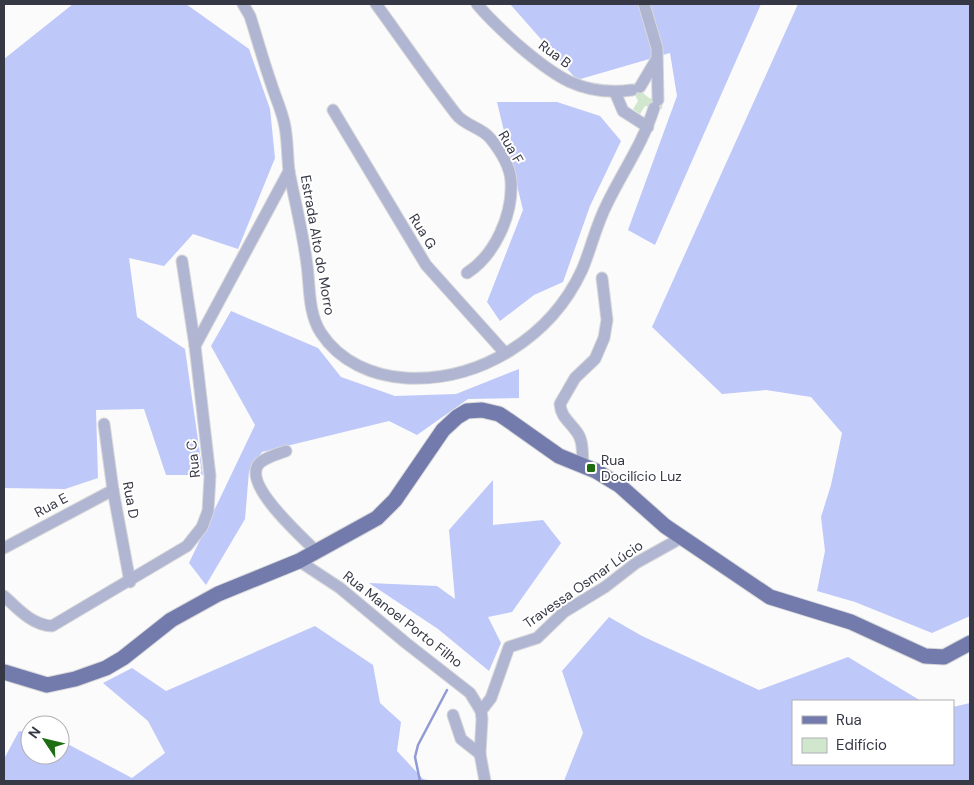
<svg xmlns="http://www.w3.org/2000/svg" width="974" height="785" viewBox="0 0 974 785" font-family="'DM Sans',sans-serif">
<rect width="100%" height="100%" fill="#fbfbfb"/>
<g fill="#bec8f9">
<path d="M73 4H186L249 49 270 109 275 158 238 249 193 234 164 266 129 258 137 317 185 349 203 475H166L144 409 96 410 98 478 65 489 4 488V59Z"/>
<path d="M510 4H761L655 245 628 230 677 96 670 53 577 80Z"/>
<path d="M798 4H970V616L932 633 855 602 817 591 825 551 821 517 831 485 842 433 811 397 766 390 722 394 652 327Z"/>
<path d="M497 102H557L600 116 621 141 590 206 563 282 534 295 500 321 487 302 523 210Z"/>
<path d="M231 311 318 348 341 377 395 396 456 394 519 369V398L468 399 417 435 389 421 262 452 249 471 245 519 206 585 189 563 255 425 211 346Z"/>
<path d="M493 480V525L543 520 561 543 512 612 488 617 501 643 489 671 438 629 369 583 437 586 455 599 449 530Z"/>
<path d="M609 617 642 636 759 690 848 657 921 701H793V764H953V707L970 703V781H564L583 733 562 671Z"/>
<path d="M315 626 373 665 380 703 401 722 397 751 423 779 433 781H4V759L19 731 30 733V755H60V740L132 778 165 753 148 721 103 683 132 668 166 691Z"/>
</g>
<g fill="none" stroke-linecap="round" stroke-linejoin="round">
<path stroke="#909bd6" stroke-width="2.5" d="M420 781 415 757 418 745 447 690"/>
</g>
<path fill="#d0e7cd" d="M637 82 644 94 649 98 663 101 662 109 645 106 640 114 633 109 638 101 630 85Z"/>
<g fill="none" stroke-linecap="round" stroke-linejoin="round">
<g stroke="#d8d8da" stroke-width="13">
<g id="minor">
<path d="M243 4 250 16C257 38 263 60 271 83 275 96 281 109 284 122 288 138 287 155 289 171 295 202 303 233 307 265 310 287 308 313 321 333 340 362 373 376 406 378 480 382 551 337 582 270 591 249 596 225 607 204 623 171 643 143 654 108"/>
<path d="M376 4C403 41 428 78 456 114 465 126 481 127 490 138 499 149 510 166 511 181 513 215 495 255 467 273"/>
<path d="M477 4C489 19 504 32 518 45 554 76 582 97 632 90"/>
<path d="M644 4 657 48 658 100"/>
<path d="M640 87 656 60"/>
<path d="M615 92 623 111 648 127"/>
<path d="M333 110 426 265 505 353"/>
<path d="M182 261 195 346"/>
<path d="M104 424 113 490 130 582"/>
<path d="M286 451C278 454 263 458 258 465 244 486 302 537 316 551"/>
<path d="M583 466C582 455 584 440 576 431 569 421 561 417 560 404L575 378 595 359 604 338 607 320 602 278"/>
<path d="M4 548 113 490"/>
<path d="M299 561 340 588 406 643 470 693 481 711 482 719 480 754 485 781"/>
<path d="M4 596C18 609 32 625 52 626L187 546 202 527 208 511 210 476 195 346 289 171"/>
<path d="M481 711 491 698 509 647 537 638 564 612 605 587 636 563 681 538"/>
<path d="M453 715 461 739 480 754"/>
</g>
</g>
<g stroke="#d8d8da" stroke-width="17">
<path id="major" d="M4 672 47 685 75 679 106 668 123 658 171 620 218 594 299 561 377 518 395 500 443 430 457 417 467 411 482 410 499 414 508 420 559 456 596 471 619 485 665 526 770 597 851 622 925 656 944 657 970 643"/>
</g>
<use href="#minor" stroke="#b0b6d1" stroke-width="11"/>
<use href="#major" stroke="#727bab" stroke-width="15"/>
</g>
<rect fill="#1e6d12" stroke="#fff" stroke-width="2" x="586" y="463" width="10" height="10" rx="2.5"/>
<g text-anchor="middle" stroke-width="4" stroke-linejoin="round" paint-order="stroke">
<g font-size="14" fill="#363845" stroke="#fff">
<text transform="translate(555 54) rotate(36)" y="5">Rua B</text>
<text transform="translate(511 147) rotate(60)" y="5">Rua F</text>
<text transform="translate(423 231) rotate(58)" y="5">Rua G</text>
<text transform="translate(318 245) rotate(80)" y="5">Estrada Alto do Morro</text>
<text transform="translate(193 459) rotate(-96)" y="5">Rua C</text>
<text transform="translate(131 500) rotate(80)" y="5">Rua D</text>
<text transform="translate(51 505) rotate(-28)" y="5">Rua E</text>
<text transform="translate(583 584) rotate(-35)" y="5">Travessa Osmar Lúcio</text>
<text transform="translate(403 619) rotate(38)" y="5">Rua Manoel Porto Filho</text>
</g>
<g font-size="14" fill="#363845" stroke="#fff" text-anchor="start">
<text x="601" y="465">Rua<tspan x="601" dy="16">Docilício Luz</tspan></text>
</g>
</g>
<rect width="974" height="785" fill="none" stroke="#363845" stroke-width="10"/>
<rect x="792" y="700" width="162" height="65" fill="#ffffff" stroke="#afafb5"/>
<rect x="802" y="716" width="25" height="8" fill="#727bab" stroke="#afafb5"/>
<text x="836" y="725" font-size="15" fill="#363845">Rua</text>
<rect x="802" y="738" width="25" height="15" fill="#d0e7cd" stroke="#afafb5"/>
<text x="836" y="750" font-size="15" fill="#363845">Edifício</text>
<g transform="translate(45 740) rotate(305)"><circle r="24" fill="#ffffff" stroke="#afafb5"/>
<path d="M0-4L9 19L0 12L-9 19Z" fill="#1e6d12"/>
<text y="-8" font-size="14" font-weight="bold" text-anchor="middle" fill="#363845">N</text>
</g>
</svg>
